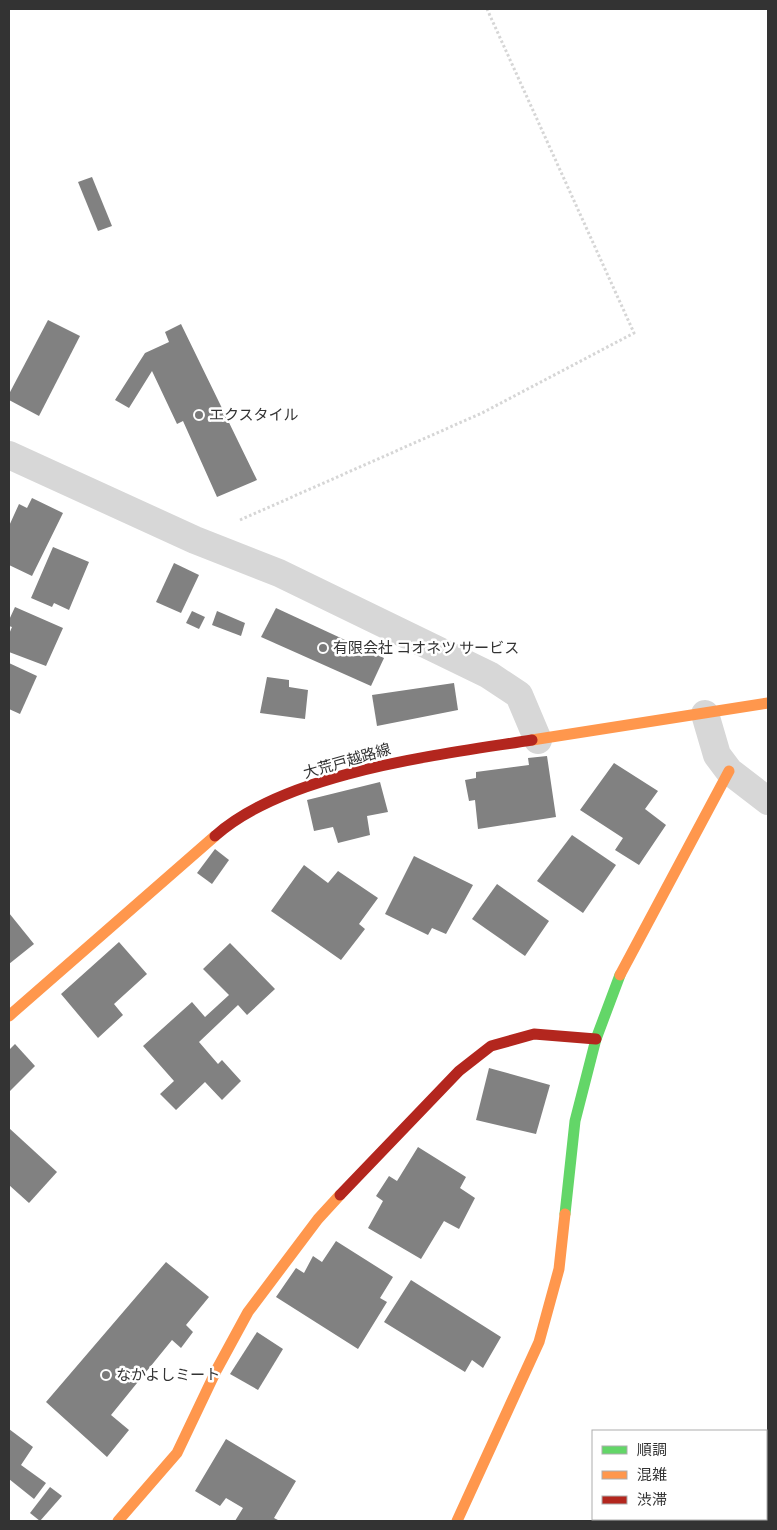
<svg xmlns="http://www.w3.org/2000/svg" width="777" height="1530" viewBox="0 0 777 1530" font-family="'PT Sans Narrow','Noto Sans JP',sans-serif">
<rect width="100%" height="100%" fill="#fff"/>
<g fill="#818181">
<path d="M92 177 112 226 98 231 78 182Z"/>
<path d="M48 320 80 336 39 416 9 400V394Z"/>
<path d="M181 324 257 480 217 497 183 421 177 424 152 371 129 408 115 400 145 353 169 342 165 332Z"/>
<path d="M32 498 63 513 32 576 9 565V526L19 504 27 508Z"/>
<path d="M53 547 89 562 69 610 54 603 52 607 31 598Z"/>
<path d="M174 563 199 575 181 613 156 602Z"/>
<path d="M15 607 63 628 46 666 9 652V634L12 627 9 626V620Z"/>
<path d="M276 608 384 658 371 686 261 637Z"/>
<path d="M192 611 205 617 199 629 186 623Z"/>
<path d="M217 611 245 623 241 636 212 625Z"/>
<path d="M9 663 37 676 20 714 9 709Z"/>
<path d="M267 677 289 680V687L308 690 305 719 260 713Z"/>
<path d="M454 683 458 710 377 726 372 695Z"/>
<path d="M547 756 556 817 478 829 475 800 469 801 465 780 476 778V772L529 765 528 758Z"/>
<path d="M614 763 658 791 645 809 666 825 639 865 615 850 623 838 580 810Z"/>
<path d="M380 782 388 812 367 816 370 835 338 843 333 827 314 831 307 800Z"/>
<path d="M572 835 616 865 583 913 537 881Z"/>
<path d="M215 849 229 860 212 884 197 873Z"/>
<path d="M414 856 473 885 446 934 432 928 428 935 385 914Z"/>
<path d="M304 865 328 883 338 871 378 898 359 924 365 929 341 960 271 911Z"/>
<path d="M497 884 549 921 525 956 472 919Z"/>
<path d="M9 913 34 944 9 964Z"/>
<path d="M119 942 147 974 114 1004 123 1015 98 1038 61 994Z"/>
<path d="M230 943 275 989 247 1015 238 1005 199 1042 218 1064 222 1060 241 1081 222 1100 205 1082 176 1110 160 1094 174 1081 143 1046 192 1002 205 1017 229 995 203 969Z"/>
<path d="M15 1044 35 1066 9 1092V1050Z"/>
<path d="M489 1068 550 1085 536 1134 476 1120Z"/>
<path d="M9 1128 57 1172 29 1203 9 1185Z"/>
<path d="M418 1147 466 1177 460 1188 475 1198 459 1229 444 1221 421 1259 368 1228 383 1201 376 1196 389 1176 397 1181Z"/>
<path d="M336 1241 393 1277 380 1298 387 1302 358 1349 276 1297 296 1268 304 1273 313 1256 322 1262Z"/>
<path d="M166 1262 209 1297 186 1325 193 1332 181 1348 172 1340 111 1415 129 1430 107 1457 46 1402Z"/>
<path d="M411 1280 501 1337 483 1368 472 1360 465 1372 384 1322Z"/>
<path d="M257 1332 283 1349 258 1390 230 1374Z"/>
<path d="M9 1429 33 1447 21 1465 46 1483 34 1499 9 1479Z"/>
<path d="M226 1439 296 1481 274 1518 280 1521H235L243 1508 226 1498 220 1506 195 1491Z"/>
<path d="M50 1487 62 1496 40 1521 30 1513Z"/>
</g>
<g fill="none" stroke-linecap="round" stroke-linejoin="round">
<path stroke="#d6d6d6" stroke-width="3" stroke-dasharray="2.5 2.5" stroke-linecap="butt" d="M240 520 482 413 634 333 487 9"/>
<g stroke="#d7d7d7" stroke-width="28">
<path d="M9 455 195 540 279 573 489 675 519 695 538 740"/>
<path d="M705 714 717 755 729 771 768 801"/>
</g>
<path stroke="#63d668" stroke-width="11" d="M565 1214 575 1121 596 1039 620 975"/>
<g stroke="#ff974d" stroke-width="11">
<path d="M532 740 768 703"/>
<path d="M620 975 729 771"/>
<path d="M9 1016 215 836"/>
<path d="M118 1521 177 1453 217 1369 248 1312 318 1219 340 1195"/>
<path d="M457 1521 539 1342 559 1269 565 1214"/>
</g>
<g stroke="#b3261e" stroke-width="11">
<path d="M215 836C287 772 438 755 532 740"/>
<path d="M340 1195 459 1071 491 1046 534 1034 596 1039"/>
</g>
</g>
<g fill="#7a7a7a" stroke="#fff" stroke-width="2">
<circle cx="199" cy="415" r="5"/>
<circle cx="323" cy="648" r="5"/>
<circle cx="106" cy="1375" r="5"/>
</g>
<g text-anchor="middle" stroke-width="5" stroke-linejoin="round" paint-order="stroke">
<g font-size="15" fill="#333" stroke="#fff" text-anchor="start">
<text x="209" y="420">エクスタイル</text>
<text x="333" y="653">有限会社 コオネツ サービス</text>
<text x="116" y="1380">なかよしミート</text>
</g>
<g font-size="15" fill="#333" stroke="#fff">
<text transform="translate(347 761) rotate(-16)" y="5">大荒戸越路線</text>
</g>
</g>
<rect width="777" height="1530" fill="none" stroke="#333333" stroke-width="20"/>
<rect x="592" y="1430" width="175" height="90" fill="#ffffff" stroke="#adadad"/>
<rect x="602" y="1446" width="25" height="8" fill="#63d668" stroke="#adadad"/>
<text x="637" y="1455" font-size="15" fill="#333333">順調</text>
<rect x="602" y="1471" width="25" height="8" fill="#ff974d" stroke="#adadad"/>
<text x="637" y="1480" font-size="15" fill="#333333">混雑</text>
<rect x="602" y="1496" width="25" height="8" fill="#b3261e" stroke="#adadad"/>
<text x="637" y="1505" font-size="15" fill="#333333">渋滞</text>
</svg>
